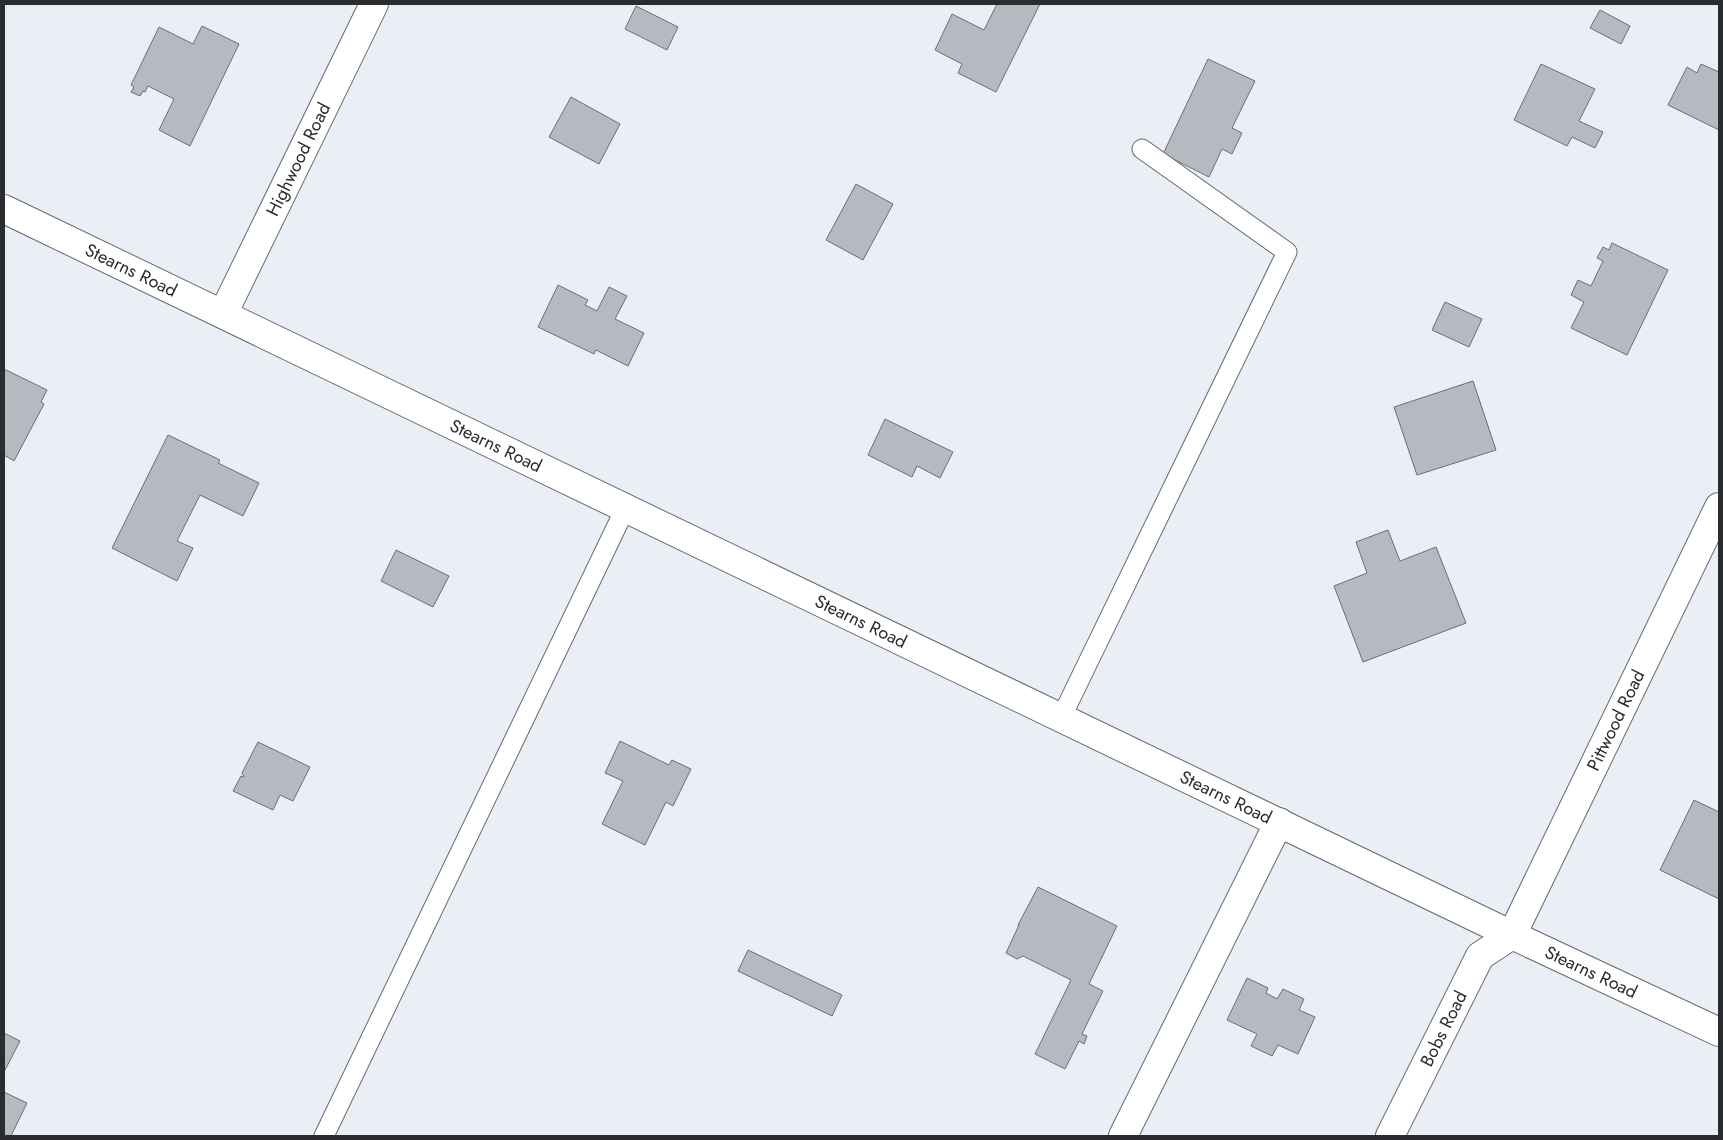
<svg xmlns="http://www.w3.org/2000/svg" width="1723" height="1140" viewBox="0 0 1723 1140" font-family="Jost,sans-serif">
<rect width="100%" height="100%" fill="#eaeef5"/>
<g fill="#b6bac0" stroke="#6b6e74">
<path d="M997 4H1040L996 92 958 73 962 64 935 50 952 14 984 30Z"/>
<path d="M636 6 678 27 667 50 625 29Z"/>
<path d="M1600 10 1630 26 1621 44 1590 28Z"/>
<path d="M202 26 239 44 190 146 159 130 174 99 148 86 145 92 143 91 140 96 131 92 134 87 131 85 159 27 193 44Z"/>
<path d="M1208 59 1255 81 1232 128 1242 133 1232 154 1222 149 1209 177 1163 154Z"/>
<path d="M1541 64 1595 89 1579 121 1603 132 1595 148 1572 137 1567 146 1514 120Z"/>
<path d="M1701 64 1719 72V130L1668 105 1687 67 1697 73Z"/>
<path d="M571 97 620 124 599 164 549 137Z"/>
<path d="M856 184 893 204 863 260 826 240Z"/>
<path d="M1612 243 1668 270 1627 355 1571 328 1584 302 1571 295 1578 280 1591 286 1603 261 1597 258 1603 247 1609 250Z"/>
<path d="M558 285 588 300 585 305 597 311 609 287 627 296 615 319 644 333 628 366 596 350 594 354 538 327Z"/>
<path d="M1445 302 1482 319 1469 347 1432 330Z"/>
<path d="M4 369 47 390 41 402 44 404 14 461 4 455Z"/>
<path d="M1473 381 1496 450 1417 475 1394 407Z"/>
<path d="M885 419 953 452 940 478 917 466 912 477 868 455Z"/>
<path d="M168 435 220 460 218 463 259 483 243 516 200 495 177 541 193 548 177 581 112 548Z"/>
<path d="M1388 530 1400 561 1436 547 1466 623 1363 662 1334 586 1367 573 1356 542Z"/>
<path d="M396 550 449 576 433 607 381 581Z"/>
<path d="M620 741 669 765 672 760 691 769 673 806 666 802 645 845 602 824 623 781 605 773Z"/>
<path d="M258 742 310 767 293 801 280 795 273 810 233 791 241 776 244 777 242 773Z"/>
<path d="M1694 800 1719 812V899L1660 870Z"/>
<path d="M1038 887 1117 926 1089 984 1103 991 1082 1034 1087 1036 1084 1044 1079 1041 1065 1069 1035 1054 1071 980 1023 956 1017 959 1006 953 1019 925H1018Z"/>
<path d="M748 950 842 995 832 1016 738 971Z"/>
<path d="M1247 978 1268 988 1266 993 1277 999 1283 989 1304 999 1299 1010 1315 1017 1298 1054 1278 1045 1272 1056 1251 1046 1257 1034 1227 1020Z"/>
<path d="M4 1033 20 1041 4 1072Z"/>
<path d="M4 1092 27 1103 11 1136H4Z"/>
</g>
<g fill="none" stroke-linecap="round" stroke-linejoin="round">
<g stroke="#666a6f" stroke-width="21">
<g id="lane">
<path d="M1061 718 1287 252 1142 149"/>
<path d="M324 1136 625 509"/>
</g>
</g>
<g stroke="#666a6f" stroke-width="30">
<g id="street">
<path id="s1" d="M4 209 1512 935 1719 1032"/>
<path id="s2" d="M223 314 374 4"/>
<path d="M1123 1136 1279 822"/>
<path id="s3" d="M1390 1136 1480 956 1512 935 1719 507"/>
</g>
</g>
<use href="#lane" stroke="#fff" stroke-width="19"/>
<use href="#street" stroke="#fff" stroke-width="28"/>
</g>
<g text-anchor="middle" stroke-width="4.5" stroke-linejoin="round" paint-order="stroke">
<g font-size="18" fill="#2b2c2f" stroke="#fff">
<text dy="6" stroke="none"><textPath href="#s2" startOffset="172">Highwood Road</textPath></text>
<text dy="6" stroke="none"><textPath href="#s1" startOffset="141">Stearns Road</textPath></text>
<text dy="6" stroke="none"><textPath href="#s1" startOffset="546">Stearns Road</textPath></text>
<text dy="6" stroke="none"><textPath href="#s1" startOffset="951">Stearns Road</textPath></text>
<text dy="6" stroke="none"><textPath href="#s3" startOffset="478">Pittwood Road</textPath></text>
<text dy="6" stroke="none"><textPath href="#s1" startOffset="1356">Stearns Road</textPath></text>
<text dy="6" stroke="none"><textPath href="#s1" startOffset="1761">Stearns Road</textPath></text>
<text dy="6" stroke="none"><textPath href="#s3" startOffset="120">Bobs Road</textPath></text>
</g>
</g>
<rect width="1723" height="1140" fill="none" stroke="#2b2c2f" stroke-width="10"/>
</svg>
